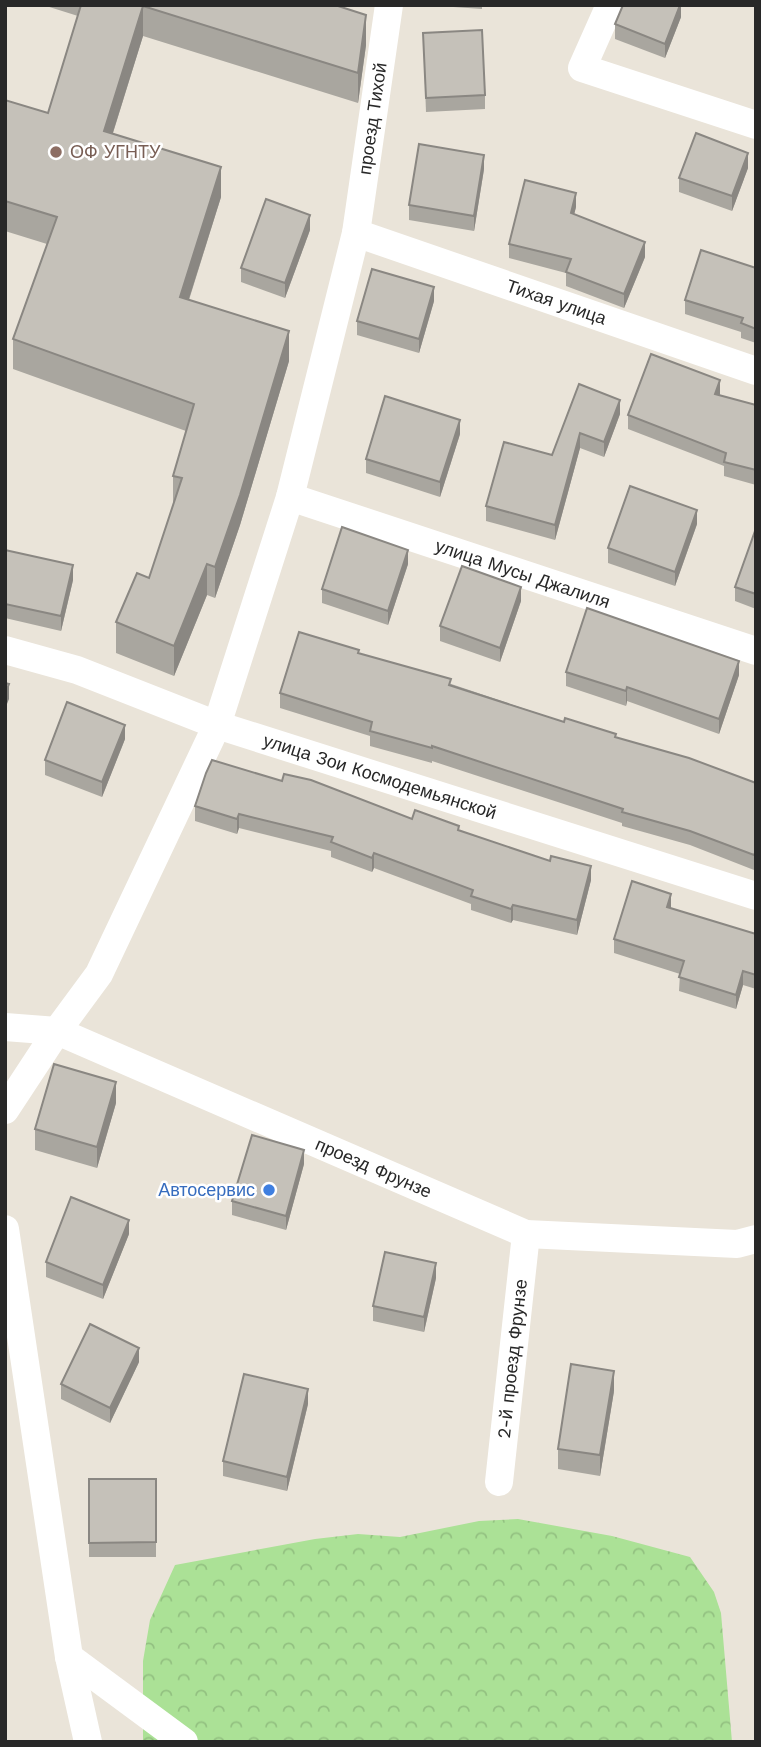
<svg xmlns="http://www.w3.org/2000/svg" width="761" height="1747" viewBox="0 0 761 1747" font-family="'Work Sans',sans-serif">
<defs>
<pattern id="forest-crowns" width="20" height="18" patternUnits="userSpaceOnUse" patternTransform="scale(1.75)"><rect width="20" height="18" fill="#abe196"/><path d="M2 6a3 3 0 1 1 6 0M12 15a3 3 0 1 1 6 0" fill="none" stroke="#93c181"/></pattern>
</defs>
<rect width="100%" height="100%" fill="#eae4d9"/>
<path fill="url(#forest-crowns)" d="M518 1519 612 1536 690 1557 714 1592 721 1613 732 1742H143V1661L150 1620 175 1565 315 1539 358 1534 400 1537 479 1521Z"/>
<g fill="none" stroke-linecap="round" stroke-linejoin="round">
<g stroke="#fff" stroke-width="28">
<path d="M610 5 582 68 756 125"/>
<path id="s1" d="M356 233 756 371"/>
<path id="s2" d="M290 497 756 651"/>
<path id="s3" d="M5 650 77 670 217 725 756 896"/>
<path id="s4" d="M5 1027 57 1031 526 1234 737 1244 756 1239"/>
<path id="s5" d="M5 1110 57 1031 99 974 217 725 290 497 356 233 389 5"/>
<path d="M5 1229 69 1657 88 1742"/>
<path id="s6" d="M499 1482 526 1234"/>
<path d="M69 1657 184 1742"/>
</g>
</g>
<g fill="#a9a69f">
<path d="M43 5H335L366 45 358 103 143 36 113 133 221 197 189 300 289 361 240 525 215 598 207 595 174 676 116 653V622L149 578 173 505V476L186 431 13 369V339L47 244 5 231V100L48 113 78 16Z"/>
<path d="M425 5H482V9Z"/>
<path d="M681 5V17L665 58 615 39V24Z"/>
<path d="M423 33 485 95V109L426 112Z"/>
<path d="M748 168 732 211 679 192V178Z"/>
<path d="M484 169 474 231 409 220V205Z"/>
<path d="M576 207 574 214 645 257 624 308 566 286V273L509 258V244Z"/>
<path d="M310 230 285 298 241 282V268Z"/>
<path d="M756 268V343L741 338V332L685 314V300Z"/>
<path d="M434 301 419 353 357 335V321Z"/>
<path d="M579 384 620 414 604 457 580 448 555 540 486 521V506L552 455Z"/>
<path d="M756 405V485L724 476V466L628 429V415Z"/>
<path d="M460 434 440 497 366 473V459Z"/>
<path d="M697 524 675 586 608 563V548Z"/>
<path d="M755 531 756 609 735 601V587Z"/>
<path d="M5 550 73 580 61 631 5 618Z"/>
<path d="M408 564 388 625 322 603V589Z"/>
<path d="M521 601 500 662 440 641V626Z"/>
<path d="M359 653 564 722 616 738 756 783V865L754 870 690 845 622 826V823L432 761V763L370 746V736L280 708V693Z"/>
<path d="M566 672 739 675 719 734 627 701 626 706 566 686Z"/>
<path d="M125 739 102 797 45 775V760Z"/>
<path d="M282 781 412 819 459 831 591 880 577 935 513 920 511 923 471 910V904L374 868 372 872 331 857V851L239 828 237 834 195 821V806Z"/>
<path d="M671 908 756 934V989L743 985 736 1009 679 991 680 974 614 953V939Z"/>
<path d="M116 1103 97 1168 35 1150V1129Z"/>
<path d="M304 1164 286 1230 232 1215V1201Z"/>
<path d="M129 1234 103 1299 46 1277V1262Z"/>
<path d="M436 1278 424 1332 373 1321V1306Z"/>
<path d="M139 1362 110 1423 61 1399V1384Z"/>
<path d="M614 1391 600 1476 558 1469V1449Z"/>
<path d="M308 1404 287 1491 223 1476V1461Z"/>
<rect x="89" y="1479" width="67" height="78"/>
</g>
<g fill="#8a8782">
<path d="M680 5H681V17L665 58V44Z"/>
<path d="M143 6V36L104 161V131Z"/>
<path d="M366 15V45L358 103V73Z"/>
<path d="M748 153V168L732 211V196Z"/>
<path d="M484 155V169L474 231V216Z"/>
<path d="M221 167V197L180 327V297Z"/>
<path d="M576 193V207L571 227V213Z"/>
<path d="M310 215V230L285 298V283Z"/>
<path d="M645 242V257L624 308V294Z"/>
<path d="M434 287V301L419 353V339Z"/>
<path d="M289 331V361L240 525 215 598V567Z"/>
<path d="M720 380V395L715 394Z"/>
<path d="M620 400V414L604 457V442Z"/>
<path d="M460 420V434L440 497V482Z"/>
<path d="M580 433V448L555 540V525Z"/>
<path d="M697 510V524L675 586V572Z"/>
<path d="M408 550V564L388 625V611Z"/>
<path d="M207 564V595L174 676V646Z"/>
<path d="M73 565V580L61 631V616Z"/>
<path d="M521 587V601L500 662V648Z"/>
<path d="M739 661V675L719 734V719Z"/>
<path d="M9 684V699L5 709V694Z"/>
<path d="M627 687V701L626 706V691Z"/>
<path d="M125 725V739L102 797V782Z"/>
<path d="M239 814V828L237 834V819Z"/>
<path d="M756 851V865L754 870V855Z"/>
<path d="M374 853V868L372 872V858Z"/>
<path d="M591 866V880L577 935V920Z"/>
<path d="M671 894V908L667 907Z"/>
<path d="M513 905V920L511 923V909Z"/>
<path d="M743 971V985L736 1009V995Z"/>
<path d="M116 1082V1103L97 1168V1147Z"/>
<path d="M304 1150V1164L286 1230V1216Z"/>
<path d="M129 1220V1234L103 1299V1285Z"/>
<path d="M436 1263V1278L424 1332V1317Z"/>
<path d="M139 1348V1362L110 1423V1408Z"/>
<path d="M614 1371V1391L600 1476V1455Z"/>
<path d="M308 1389V1404L287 1491V1477Z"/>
</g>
<g fill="#c5c1b9" stroke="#8a8782" stroke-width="2">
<path d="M81 5H335L366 15 358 73 143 6 104 131 221 167 180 297 289 331 240 495 215 567 207 564 174 646 116 622 137 573 149 578 182 478 173 476 194 404 13 339 57 217 5 201V100L48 113Z"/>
<path d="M623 5H680L665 44 615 24Z"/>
<path d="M482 30 485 95 426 98 423 33Z"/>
<path d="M696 133 748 153 732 196 679 178Z"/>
<path d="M419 144 484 155 474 216 409 205Z"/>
<path d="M525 180 576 193 571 213 645 242 624 294 566 272 571 259 509 244Z"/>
<path d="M266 199 310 215 285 283 241 268Z"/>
<path d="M701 250 756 268V329L741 323 743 318 685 300Z"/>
<path d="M372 269 434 287 419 339 357 321Z"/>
<path d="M651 354 720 380 715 394 756 405V470L724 462 726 453 628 415Z"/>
<path d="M579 384 620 400 604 442 580 433 555 525 486 506 504 442 552 455Z"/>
<path d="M385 396 460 420 440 482 366 459Z"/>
<path d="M630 486 697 510 675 572 608 548Z"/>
<path d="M342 527 408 550 388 611 322 589Z"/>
<path d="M755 531H756V594L735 587Z"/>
<path d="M5 550 73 565 61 616 5 604Z"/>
<path d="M462 566 521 587 500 648 440 626Z"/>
<path d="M587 608 739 661 719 719 627 687 626 691 566 672Z"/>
<path d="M299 632 359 650 358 653 451 679 449 685 564 722 565 718 616 734 615 737 689 758 756 783V851L754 855 690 831 622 812 623 809 432 746V748L370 731 372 722 280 693Z"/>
<path d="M5 683 9 684 5 694Z"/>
<path d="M67 702 125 725 102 782 45 760Z"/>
<path d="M212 760 282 781 284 774 311 780 412 819 415 810 459 826 458 830 550 861 551 856 591 866 577 920 513 905 511 909 471 896 473 890 374 853 372 858 331 842 333 837 239 814 237 819 195 806 206 773Z"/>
<path d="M632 881 671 894 667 907 756 934V975L743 971 736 995 679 977 684 961 614 939Z"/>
<path d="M54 1064 116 1082 97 1147 35 1129Z"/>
<path d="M252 1135 304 1150 286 1216 232 1201Z"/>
<path d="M71 1197 129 1220 103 1285 46 1262Z"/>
<path d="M385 1252 436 1263 424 1317 373 1306Z"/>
<path d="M90 1324 139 1348 110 1408 61 1384Z"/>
<path d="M571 1364 614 1371 600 1455 558 1449Z"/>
<path d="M244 1374 308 1389 287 1477 223 1461Z"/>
<path d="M89 1479H156V1542L89 1543Z"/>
</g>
<circle fill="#8d6e63" stroke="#fff" stroke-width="2.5" cx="56" cy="152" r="7"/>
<circle fill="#3f7fe0" stroke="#fff" stroke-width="2.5" cx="269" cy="1190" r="7"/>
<g text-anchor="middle" stroke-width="5" stroke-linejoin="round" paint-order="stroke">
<g font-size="18" fill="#282828" stroke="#fff">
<text dy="6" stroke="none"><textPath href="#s5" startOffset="1068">проезд Тихой</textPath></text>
<text dy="6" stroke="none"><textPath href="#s1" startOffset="212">Тихая улица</textPath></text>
<text dy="6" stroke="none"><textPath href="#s2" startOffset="245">улица Мусы Джалиля</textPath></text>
<text dy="6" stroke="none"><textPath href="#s3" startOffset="396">улица Зои Космодемьянской</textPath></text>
<text dy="6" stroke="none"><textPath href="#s4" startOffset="397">проезд Фрунзе</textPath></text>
<text dy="6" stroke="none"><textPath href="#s6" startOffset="124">2-й проезд Фрунзе</textPath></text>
</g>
<g font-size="18" fill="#785e54" stroke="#fff" text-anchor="start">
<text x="70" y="158">ОФ УГНТУ</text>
</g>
<g font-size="18" fill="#366cbe" stroke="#fff" text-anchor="end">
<text x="255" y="1196">Автосервис</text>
</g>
</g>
<rect width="761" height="1747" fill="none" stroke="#282828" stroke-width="14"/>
</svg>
